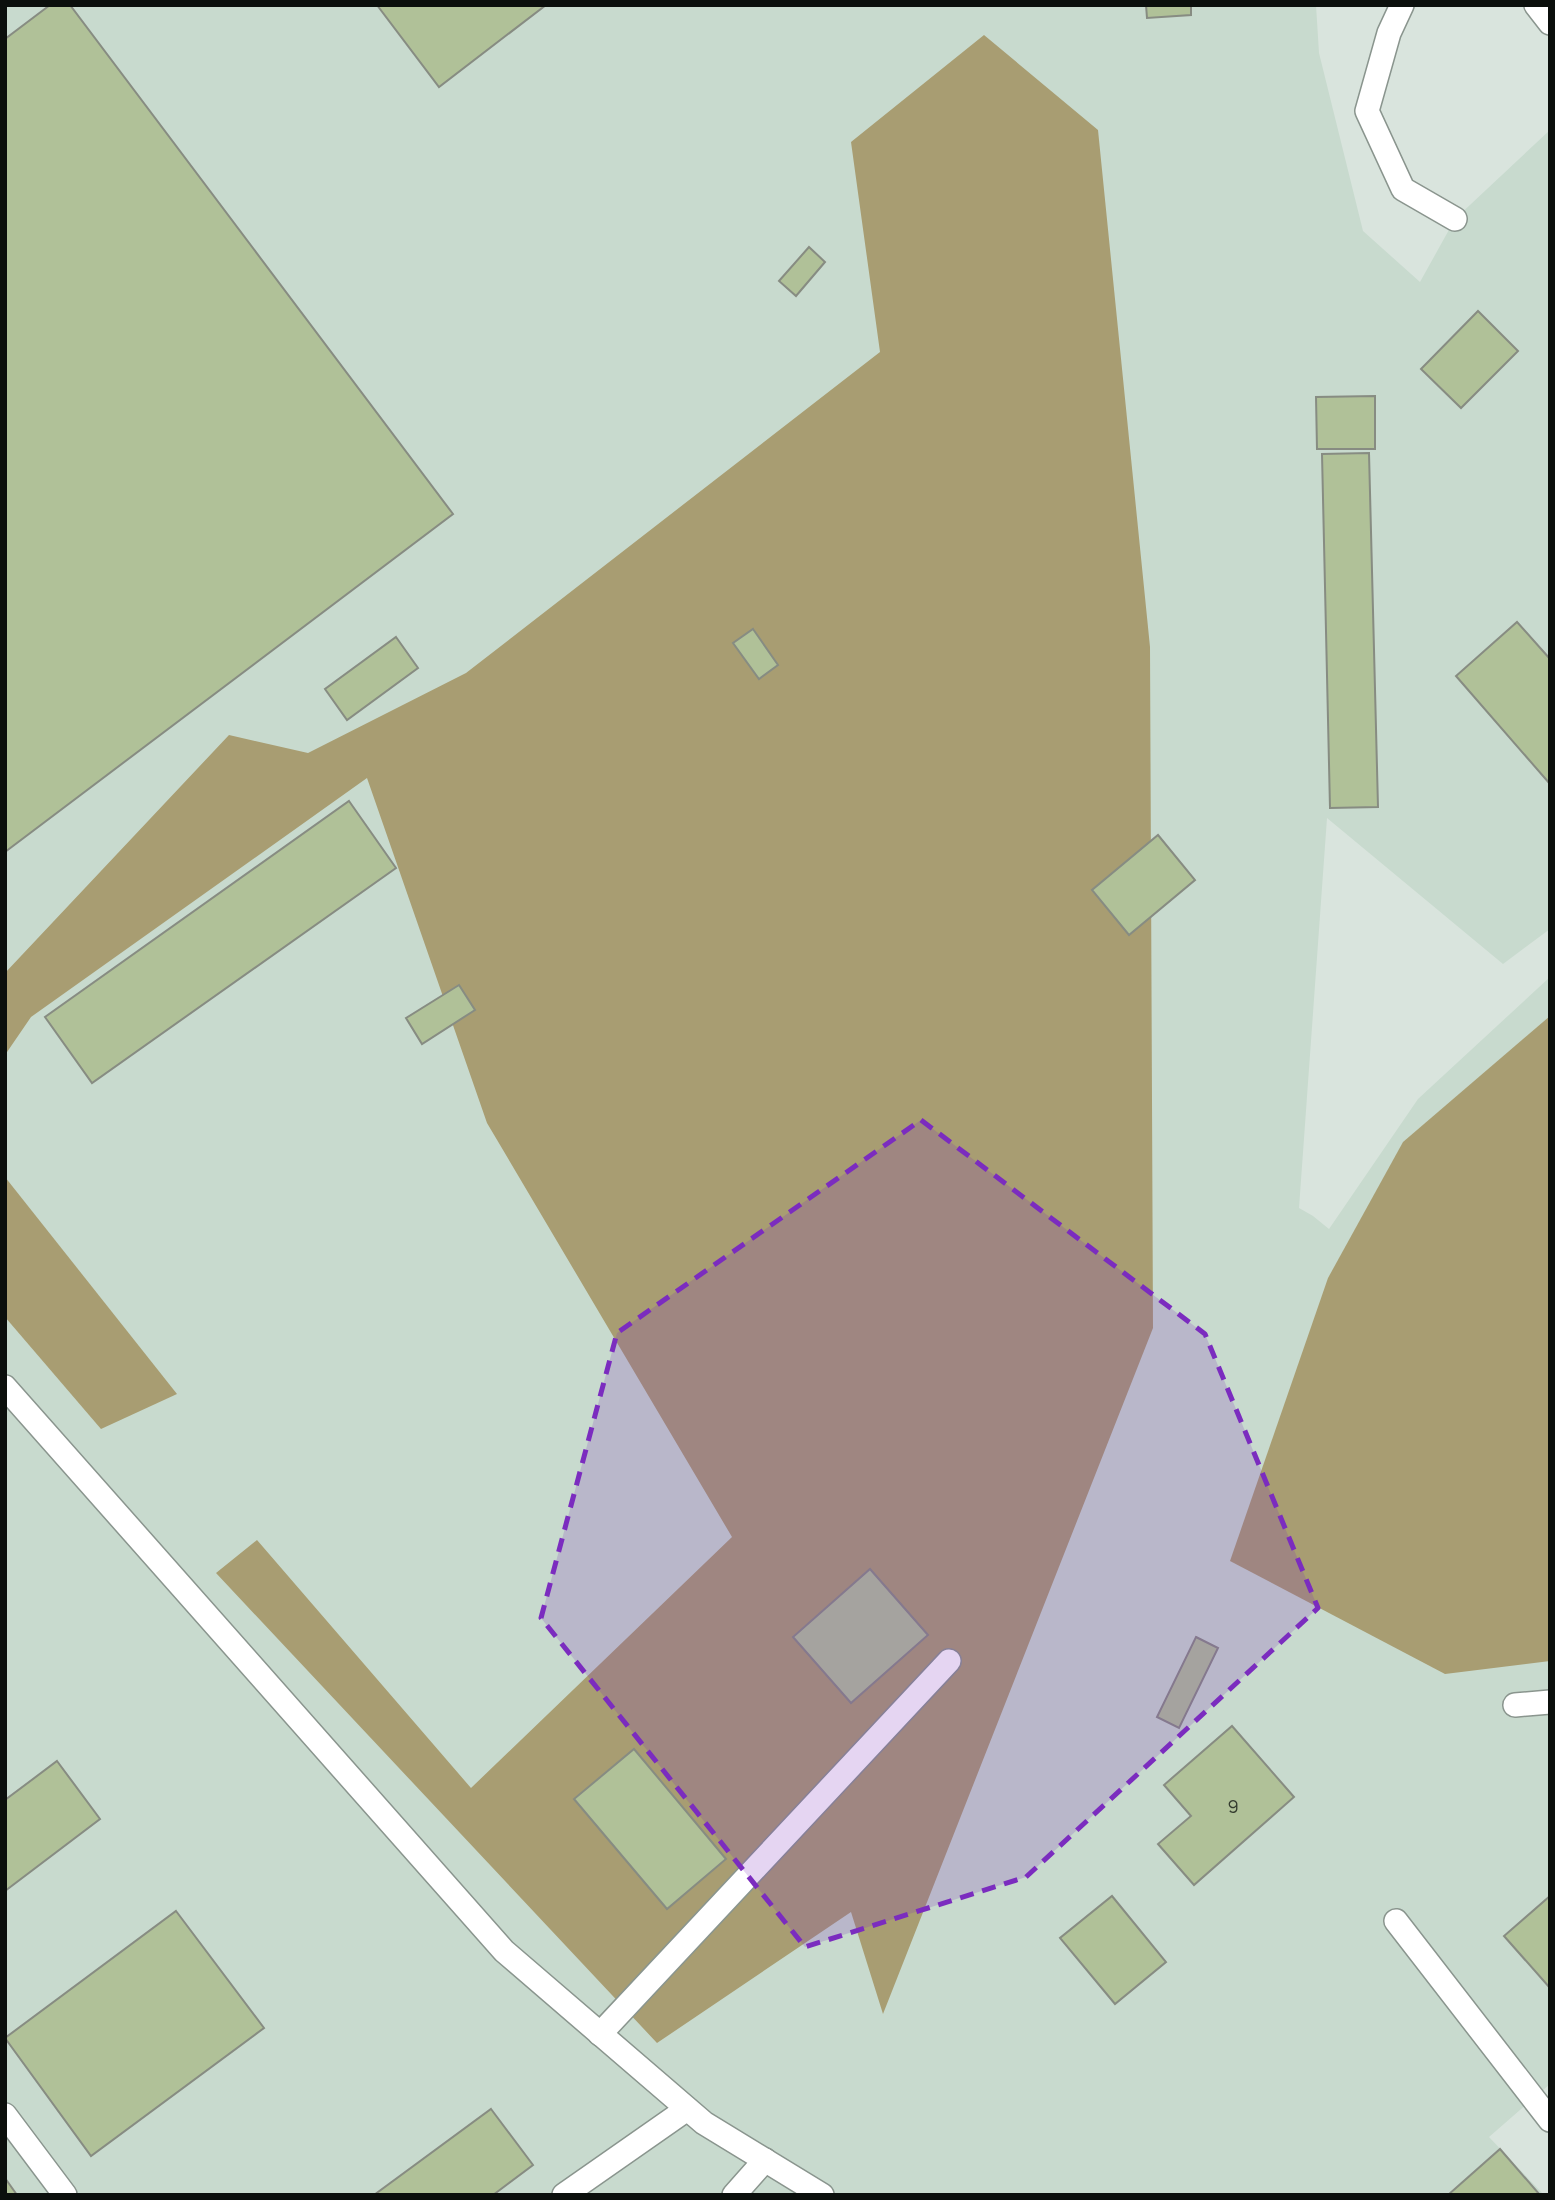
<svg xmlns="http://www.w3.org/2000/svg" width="1555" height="2200" viewBox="0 0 1555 2200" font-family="Manrope,sans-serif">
<rect width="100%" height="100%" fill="#d9e4dd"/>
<path fill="#c8dace" d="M5 5H1316L1319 53 1363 231 1420 282 1455 219 1550 130V929L1503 964 1327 818 1299 1208 1313 1216 1329 1229 1418 1099 1550 977V2084L1489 2137 1544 2195H5Z"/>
<g fill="#a89d72">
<path d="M984 35 1098 130 1150 647 1153 1328 883 2014 851 1912 657 2043 216 1573 257 1540 471 1788 732 1537 487 1123 367 778 31 1017 5 1055V973L229 735 308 753 466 673 880 352 851 142Z"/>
<path d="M1550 1016V1661L1445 1674 1230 1561 1328 1278 1403 1142Z"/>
<path d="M5 1177 177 1394 101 1429 5 1317Z"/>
</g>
<g fill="#b0c198" stroke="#878c82" stroke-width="2">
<path d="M50 5H70L453 514 5 852V39Z"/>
<path d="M377 5H546L439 87Z"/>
<path d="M1146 5H1191V15L1147 18Z"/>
<path d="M809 247 825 262 796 296 779 281Z"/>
<path d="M1478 311 1518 351 1461 408 1421 369Z"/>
<path d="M1375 396V449H1317L1316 397Z"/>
<path d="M1369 453 1378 807 1330 808 1322 454Z"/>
<path d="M1517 622 1550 659V784L1456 676Z"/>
<path d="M753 629 778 665 759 679 733 643Z"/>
<path d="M396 637 418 668 347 720 325 689Z"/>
<path d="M349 801 396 868 92 1083 45 1017Z"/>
<path d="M1158 835 1195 880 1129 935 1092 890Z"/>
<path d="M459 985 475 1010 422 1044 406 1018Z"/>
<path d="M870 1569 928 1635 851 1703 793 1637Z"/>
<path d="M1196 1637 1218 1648 1179 1728 1157 1717Z"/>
<path d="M1232 1726 1294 1797 1194 1885 1158 1844 1191 1816 1164 1785Z"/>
<path d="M634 1749 726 1859 667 1909 574 1799Z"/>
<path d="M57 1761 100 1819 5 1891V1800Z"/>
<path d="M1112 1896 1166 1962 1115 2004 1060 1938Z"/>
<path d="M1550 1896V1988L1504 1936Z"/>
<path d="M176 1911 264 2028 91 2156 5 2038Z"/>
<path d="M491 2109 533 2165 493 2195H374Z"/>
<path d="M1500 2149 1540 2195H1448Z"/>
<path d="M5 2178 17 2195H5Z"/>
</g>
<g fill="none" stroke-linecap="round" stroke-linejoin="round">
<g stroke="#8a958e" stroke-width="26">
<g id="lane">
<path d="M1402 5 1389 33 1367 111 1403 189 1455 219"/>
<path d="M1536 5 1550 23"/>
<path d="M5 1387 504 1951 704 2123 822 2195"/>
<path d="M1515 1705 1550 1702"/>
<path d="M1396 1921 1550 2120"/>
<path d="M600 2034 949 1661"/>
<path d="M5 2115 65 2195"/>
<path d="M564 2195 687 2109"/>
<path d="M734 2195 765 2160"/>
</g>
</g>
<use href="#lane" stroke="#fff" stroke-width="23"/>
</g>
<path fill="#7b2cbf" fill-opacity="0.2" stroke="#7b2cbf" stroke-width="5" stroke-dasharray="14 9" stroke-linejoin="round" d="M921 1120 1205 1334 1318 1608 1026 1877 805 1947 541 1618 617 1333Z"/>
<g text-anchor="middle" stroke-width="5" stroke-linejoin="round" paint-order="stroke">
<g font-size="18" fill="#343c2f">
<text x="1233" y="1813">9</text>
</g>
</g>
<rect width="1555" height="2200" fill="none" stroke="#0b0f0c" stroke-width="14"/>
</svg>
